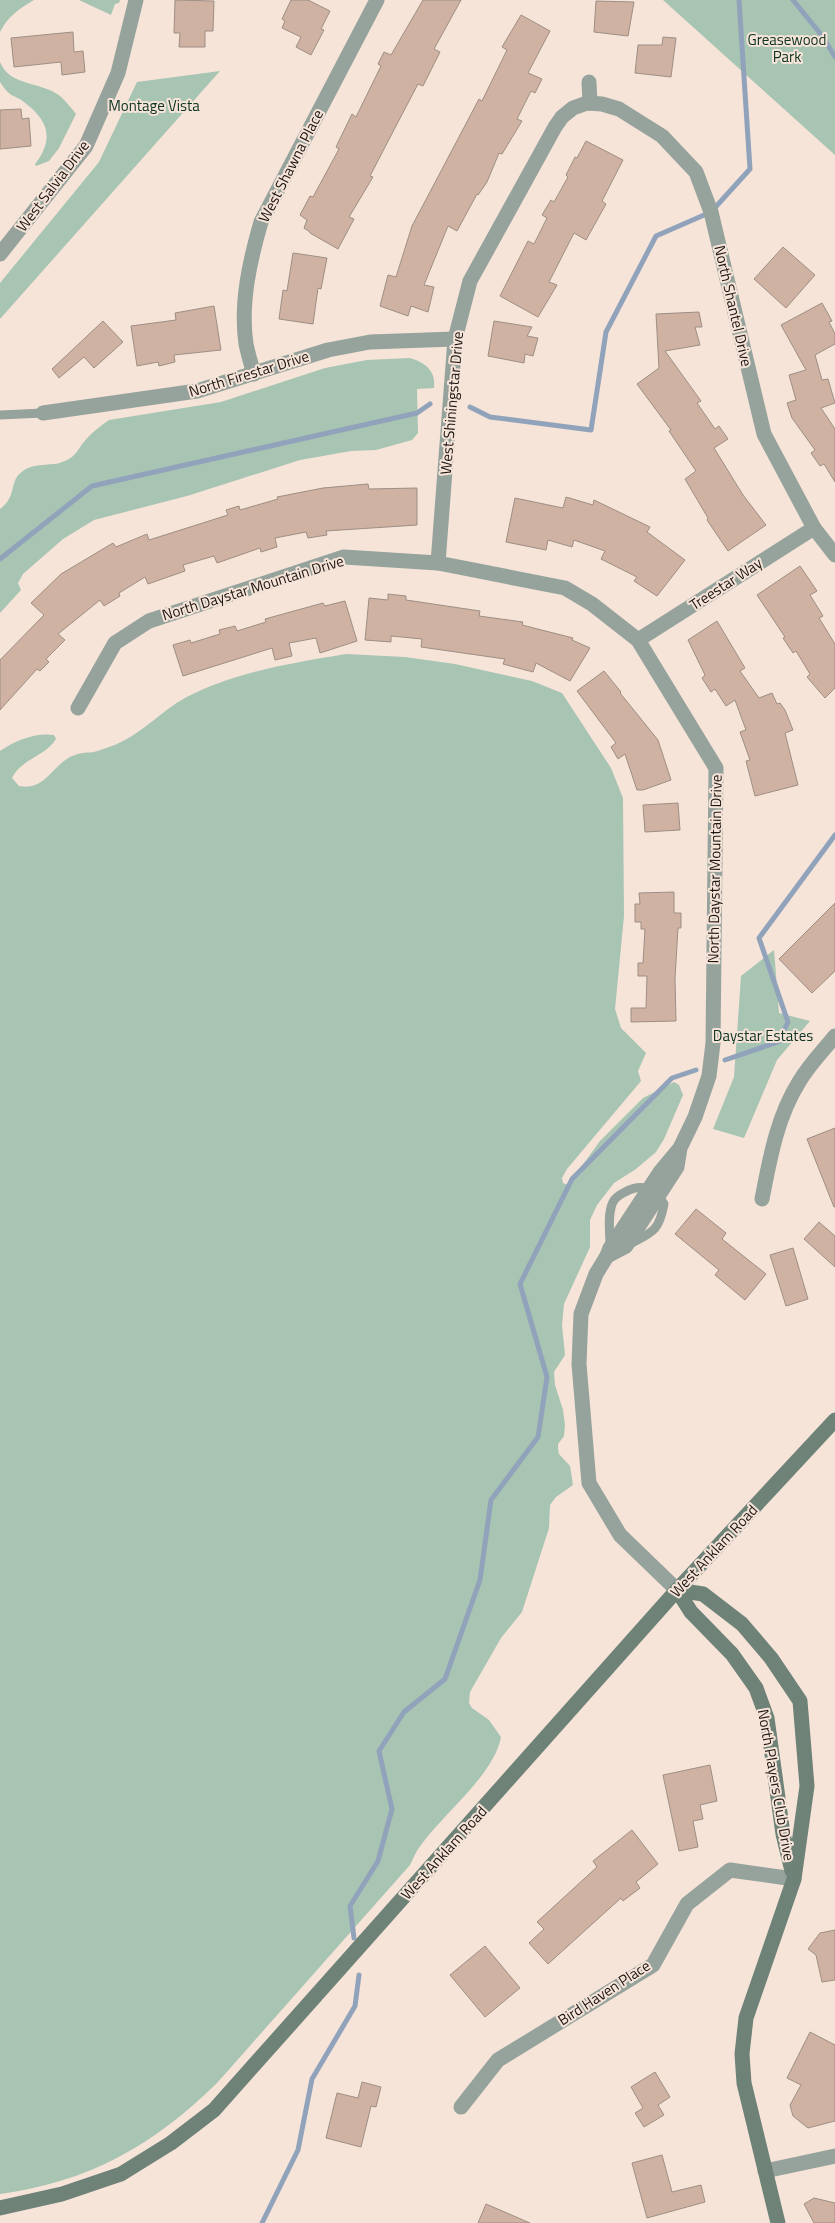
<svg xmlns="http://www.w3.org/2000/svg" width="835" height="2223" viewBox="0 0 835 2223" font-family="'Titillium Web',sans-serif">
<rect width="100%" height="100%" fill="#f6e4d9"/>
<g fill="#a8c4b3">
<path d="M0 0H34C19 9 8 16 0 32Z"/>
<path d="M79 0H120L119 3 115 4 111 15Z"/>
<path d="M663 0H835V155Z"/>
<path d="M0 62C10 87 41 81 60 96 66 101 71 108 76 114L59 148 49 161 36 166 35 164C55 139 48 120 24 102 20 98 14 97 10 94 6 91 3 86 0 82Z"/>
<path d="M220 71 0 319V283L99 162 137 82Z"/>
<path d="M410 358C426 363 436 371 434 388L417 389 418 433 412 440 376 450 351 451 300 460 187 496 94 520 63 539 23 574 18 583 21 590 0 613V509C18 496 8 481 23 471 37 461 53 468 67 460 75 456 78 450 83 443 90 434 99 427 109 420L221 402 325 368 367 360Z"/>
<path d="M346 654 405 657 455 664 532 681 562 693 611 768 623 798 624 916 615 1009 621 1028 646 1053 638 1071 641 1081 567 1169 562 1178 563 1183 568 1185 600 1141 643 1098 674 1082 679 1085 683 1095 664 1139 656 1152 636 1169 614 1183 597 1205 590 1220V1247L564 1304 562 1325 565 1355 554 1372 555 1385 563 1410 565 1425 564 1436 558 1444V1449L559 1454 570 1466 573 1485 556 1497 550 1505 549 1528 522 1612 501 1638 470 1692 469 1703 472 1708 489 1720 501 1737C494 1775 443 1814 421 1845 416 1851 413 1859 410 1865L217 2083C154 2145 89 2182 0 2194V751C14 741 36 732 54 735L56 739C45 757 22 758 12 778L19 786C46 792 53 762 75 755 82 752 88 753 94 752 103 749 114 746 123 741 145 730 163 710 185 698 234 672 292 663 346 654Z"/>
<path d="M774 950 779 1013 810 1021 777 1060 744 1138 713 1129 734 1077 741 976Z"/>
</g>
<g fill="none" stroke-linecap="round" stroke-linejoin="round">
<g stroke="#91a3bb" stroke-width="5">
<path d="M793 0 823 37 835 57"/>
<path d="M470 407 490 417 591 430 606 332 656 236 711 212 750 169 739 0"/>
<path d="M0 559 92 486 417 413 430 404"/>
<path d="M725 1060 778 1042 788 1022 759 938 835 835"/>
<path d="M354 1938 350 1906 378 1861 392 1809 379 1751 404 1712 445 1679 480 1580 491 1500 538 1437 547 1377 520 1284 572 1179 672 1078 696 1070"/>
<path d="M262 2223 298 2150 312 2079 355 2006 359 1975"/>
</g>
</g>
<g fill="#cfb2a2" stroke="#9e8e84">
<path d="M175 0 214 1 213 31H205V47H179L180 33H174Z"/>
<path d="M291 0H308L330 11 321 29 324 30 311 55 296 47 301 37 282 28 285 21 282 19Z"/>
<path d="M423 0H461L434 49 440 52 423 86 418 84 397 124 370 176 373 177 349 217 354 219 338 249 310 233V232L304 228 307 220 300 215 310 196 313 197 339 149 336 147 352 114 356 117 381 66 378 64 384 52 391 55Z"/>
<path d="M596 1 634 2 628 36 594 32Z"/>
<path d="M521 15 550 31 528 73 542 79 535 93 531 91 517 119 522 121 502 154 499 153 487 182 478 195 477 194 457 231 448 226 424 285 434 287 428 312 411 306 408 316 380 306 388 275 396 277 412 226 479 99 482 101 507 50 502 47Z"/>
<path d="M73 32 74 52 83 51 85 72 62 75 61 62 14 67 11 38Z"/>
<path d="M663 37 676 38 671 77 635 73 638 45H662Z"/>
<path d="M21 109 22 119 29 118 31 146 0 149V110Z"/>
<path d="M586 141 623 160 602 201 606 204 586 240 574 233 549 282 557 285 538 317 500 296 528 241 534 244 547 218 542 215 551 200 554 202 568 177 566 175 575 157 577 158Z"/>
<path d="M783 247 815 275 786 308 754 279Z"/>
<path d="M293 253 327 258 321 289 318 288 313 324 279 319 283 290 287 291Z"/>
<path d="M822 303 832 321 829 322 835 334V344L815 355 822 380 828 379 835 403 821 408 835 429V482L824 464 820 466 811 453 815 450 792 418 787 403 796 400 789 375 806 370 781 325Z"/>
<path d="M214 306 221 350 174 355 175 362 159 366 158 362 137 366 131 326 176 320 175 313Z"/>
<path d="M699 312 702 327H695L700 345 665 351 701 401 697 403 715 429 719 426 728 439 714 448 743 495 766 525 728 551 707 520 708 518 685 479 696 471 669 431 671 430 637 384 659 368 656 314Z"/>
<path d="M103 321 123 342 94 368 84 357 59 378 52 369Z"/>
<path d="M494 321 532 327 527 336 538 338 533 356 525 354 524 363 488 356Z"/>
<path d="M368 484 369 489 417 488V525L326 531 327 535 308 538 306 532 275 538 277 547 261 552 260 548 217 563 214 556 183 565 185 571 148 584 145 577 119 593 120 596 104 606 100 600 58 634 65 640 46 659 49 662 40 671 37 669 0 710V660L44 615 31 603 61 574 113 543 116 547 147 534 149 540 228 515 226 510 239 506 240 510 278 499 277 497 323 488Z"/>
<path d="M566 497 593 505 594 500 650 527 647 532 685 560 657 596 634 581 637 577 601 559 605 551 574 540 572 547 548 540 546 550 506 542 515 498 563 508Z"/>
<path d="M800 566 817 591 810 595 823 616 819 618 835 644V688L825 698 807 677 810 674 796 651 793 653 783 638 785 637 757 595Z"/>
<path d="M388 594 406 596V600L480 611 479 616 523 622 522 625 573 638 572 640 590 648 570 681 536 663 533 672 503 664 505 659 421 647 422 639 391 636V642L365 640 369 598 388 600Z"/>
<path d="M345 601 357 641 320 653 316 638 289 643 292 656 275 660 272 648 183 676 173 645 190 640 191 643 220 634 219 630 235 626 237 631 266 622 265 619 323 603 325 606Z"/>
<path d="M717 621 745 668 740 671 759 698 772 693 777 704 780 703 785 710 793 730 785 733 798 785 755 796 746 761 750 760 740 732 746 730 735 700 726 706 715 689 711 692 702 678 705 675 688 640Z"/>
<path d="M604 671 621 692 620 693 658 740 671 780 643 790H637L625 754 618 759 611 747 616 743 577 691Z"/>
<path d="M678 803 680 830 645 832 643 805Z"/>
<path d="M674 892V913H681V928H678L675 978 676 1021 631 1022V1008H646L647 976H638V963H643L645 929H641V922H635V904H640L639 893Z"/>
<path d="M835 903V971L812 993 779 959Z"/>
<path d="M835 1128V1207H834L807 1139Z"/>
<path d="M696 1209 726 1233 722 1239 766 1274 745 1300 715 1275 719 1270 675 1234Z"/>
<path d="M819 1222 835 1236V1267L804 1239Z"/>
<path d="M793 1248 808 1299 786 1306 770 1255Z"/>
<path d="M710 1765 717 1801 700 1805 703 1819 693 1821 698 1847 679 1851 663 1775Z"/>
<path d="M632 1830 658 1864 636 1882 640 1888 623 1901 621 1898 548 1964 529 1943 544 1929 537 1922 597 1867 593 1861Z"/>
<path d="M835 1930V1980L822 1982 816 1955 808 1949 820 1933Z"/>
<path d="M485 1946 520 1988 485 2017 450 1975Z"/>
<path d="M810 2032 835 2045V2121L808 2128 793 2116 790 2105 801 2085 787 2078Z"/>
<path d="M655 2072 670 2097 658 2105 664 2115 644 2127 635 2113 643 2108 631 2087Z"/>
<path d="M362 2082 381 2087 376 2107 371 2106 361 2147 326 2138 337 2093 358 2098Z"/>
<path d="M662 2155 672 2192 701 2185 705 2202 647 2218 632 2163Z"/>
<path d="M814 2198 835 2203V2223H814L804 2204Z"/>
<path d="M486 2204 530 2223H478Z"/>
</g>
<g fill="none" stroke-linecap="round" stroke-linejoin="round">
<g stroke="#96a39c" stroke-width="9">
<path d="M0 415 43 413"/>
<path d="M610 1246C610 1233 607 1214 613 1202 615 1198 621 1194 625 1192 642 1183 654 1188 664 1204 659 1231 653 1232 630 1244"/>
</g>
<g stroke="#96a39c" stroke-width="15">
<path d="M589 82 590 103"/>
<path d="M0 254 86 146 118 73 136 0"/>
<path d="M254 374C251 364 248 354 246 344 240 303 250 260 261 222L377 0"/>
<path d="M43 413 197 391 328 350 370 342 455 339"/>
<path d="M438 563 455 339 470 281 555 127 562 117 573 108 587 103 602 104 619 109 662 136 696 172 711 212 764 434 814 528 835 555"/>
<path d="M638 640 814 528"/>
<path d="M78 708 115 643 149 621 344 557 438 563 565 588 592 604 638 640 716 768 713 1043 709 1076 695 1117 680 1148 677 1167 626 1246 607 1256 610 1248 660 1172 680 1148"/>
<path d="M762 1199C770 1158 777 1117 799 1082 809 1065 823 1051 835 1036"/>
<path d="M607 1256 596 1274 581 1314 579 1364 589 1483 620 1535 677 1590"/>
<path d="M461 2107 498 2060 653 1965 687 1904 730 1870 794 1879"/>
<path d="M765 2171 835 2156"/>
</g>
<g stroke="#6e8278" stroke-width="15">
<path d="M677 1590 703 1594 742 1624 771 1658 800 1701 807 1786 794 1879 746 2018 742 2054 744 2083 778 2223"/>
<path d="M677 1590 691 1612 732 1654 756 1688 767 1718 783 1834 792 1871"/>
<path d="M0 2208 62 2194 121 2174 171 2143 214 2110 677 1590 835 1420"/>
</g>
</g>
<g text-anchor="middle" stroke-width="4" stroke-linejoin="round" paint-order="stroke">
<g font-size="15" fill="#0b3321" stroke="#f6e4d9">
<text x="787" y="45">Greasewood<tspan x="787" dy="17">Park</tspan></text>
<text x="154" y="111">Montage Vista</text>
<text x="763" y="1041">Daystar Estates</text>
</g>
<g font-size="15" fill="#1d1713" stroke="#f6e4d9">
<text transform="translate(291 166) rotate(-63)" y="5">West Shawna Place</text>
<text transform="translate(53 186) rotate(-53)" y="5">West Salvia Drive</text>
<text transform="translate(733 306) rotate(77)" y="5">North Shantel Drive</text>
<text transform="translate(249 374) rotate(-17)" y="5">North Firestar Drive</text>
<text transform="translate(452 403) rotate(-85)" y="5">West Shiningstar Drive</text>
<text transform="translate(726 584) rotate(-33)" y="5">Treestar Way</text>
<text transform="translate(253 588) rotate(-17)" y="5">North Daystar Mountain Drive</text>
<text transform="translate(715 869) rotate(-89)" y="5">North Daystar Mountain Drive</text>
<text transform="translate(714 1551) rotate(-47)" y="5">West Anklam Road</text>
<text transform="translate(776 1785) rotate(80)" y="5">North Players Club Drive</text>
<text transform="translate(444 1853) rotate(-48)" y="5">West Anklam Road</text>
<text transform="translate(604 1993) rotate(-33)" y="5">Bird Haven Place</text>
</g>
</g>
</svg>
